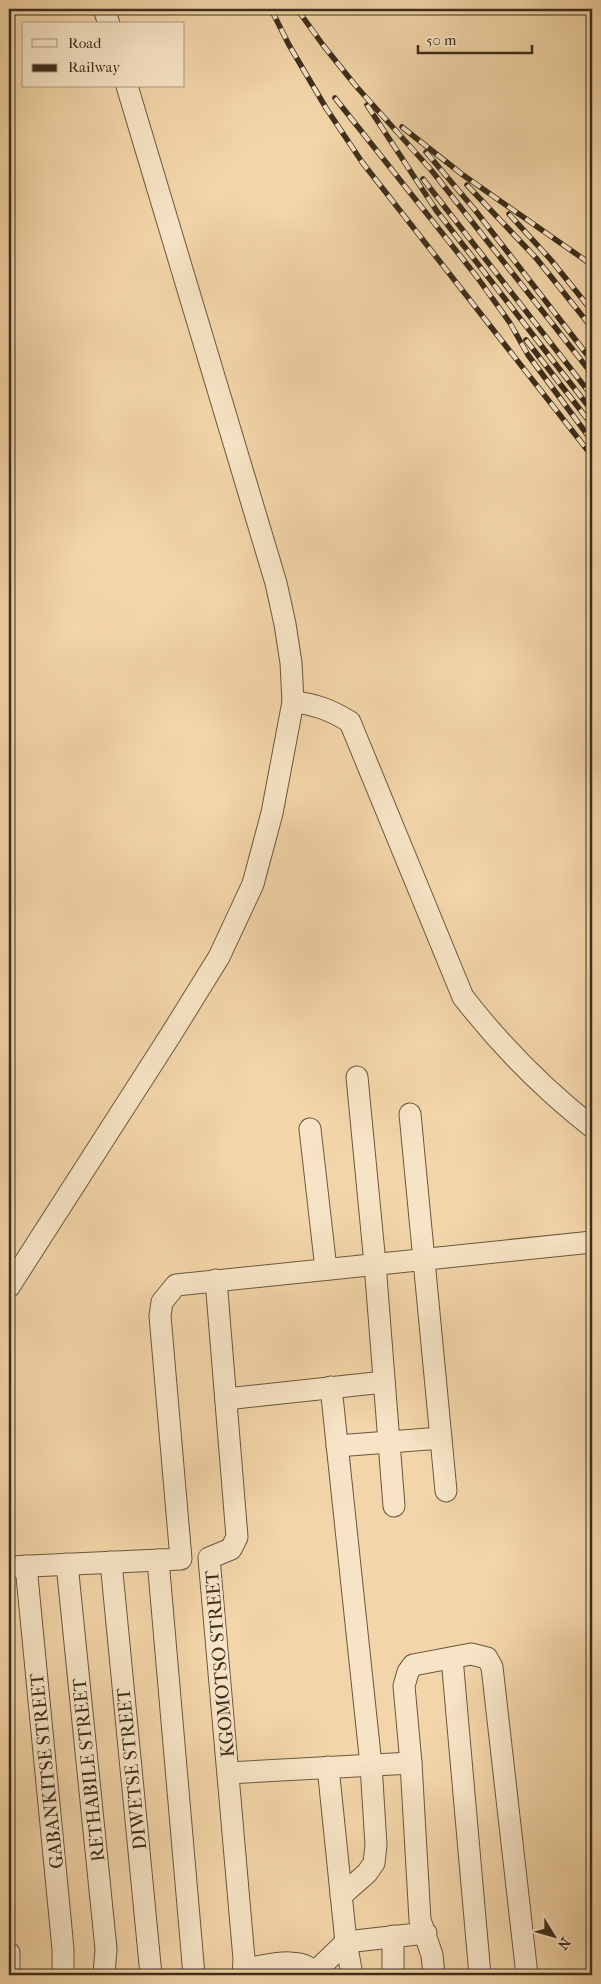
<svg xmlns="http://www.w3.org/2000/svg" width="601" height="1984" viewBox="0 0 601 1984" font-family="'IM FELL French Canon',serif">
<rect width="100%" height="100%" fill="#f2d5a8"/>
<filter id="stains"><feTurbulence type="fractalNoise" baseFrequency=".004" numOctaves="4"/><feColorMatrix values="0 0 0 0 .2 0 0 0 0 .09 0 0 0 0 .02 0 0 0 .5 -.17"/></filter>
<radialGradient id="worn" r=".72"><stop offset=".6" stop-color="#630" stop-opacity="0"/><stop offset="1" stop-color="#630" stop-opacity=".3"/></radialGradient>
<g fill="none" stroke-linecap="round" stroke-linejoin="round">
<g stroke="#6a583e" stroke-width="23">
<g id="minor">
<path d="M104 9 109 24"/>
<path d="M293 702C315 704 331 710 350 722L463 997C502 1047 542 1088 592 1127"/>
<path d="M357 1077 375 1264 394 1506"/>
<path d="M410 1114 446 1491"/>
<path d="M310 1129 326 1269"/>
<path d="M216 1280 237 1537 231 1549 209 1558 244 1959 243 1975"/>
<path d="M9 1287 170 1036 219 957 253 884 272 813 293 702 291 663 285 624 276 583 127 86"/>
<path d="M331 1387 371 1765 376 1845 374 1863 367 1873 341 1896"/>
<path d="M226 1399 384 1382"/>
<path d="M337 1446 441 1438"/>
<path d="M158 1560 194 1975"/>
<path d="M111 1562 151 1975"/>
<path d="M67 1564 106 1949 104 1975"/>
<path d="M26 1566 63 1949V1975"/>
<path d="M9 1567 181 1559 160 1316 162 1302 176 1285 592 1242"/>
<path d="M452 1658 480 1975"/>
<path d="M411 1763 404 1686 408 1672 413 1665 471 1654 487 1658 492 1667 527 1975"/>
<path d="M328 1767 346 1942 352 1975"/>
<path d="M228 1773 411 1763 420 1920 432 1955 434 1975"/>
<path d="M393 1936V1975"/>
<path d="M9 1953V1975"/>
<path d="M245 1969C264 1966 305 1954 315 1975"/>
<path d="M314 1973 346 1942 426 1933"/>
</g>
</g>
<use href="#minor" stroke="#f7e4c6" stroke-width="21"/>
<g stroke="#3d2e1b" stroke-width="5.5">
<g id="rail">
<path d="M271 9 289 45 326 108 362 162 592 456"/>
<path d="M297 9 323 45 355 85 432 171 592 374"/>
<path d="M591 9 592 11"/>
<path d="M335 98 477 277 510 323 528 355 592 441"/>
<path d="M367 105 436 210 592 411"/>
<path d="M402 127 463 175 592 265"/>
<path d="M426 152 475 210 592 361"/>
<path d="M423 179 592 396"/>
<path d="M467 185 536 258 592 328"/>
<path d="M509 214 551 260 592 311"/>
<path d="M526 340 592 425"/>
</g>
</g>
<use href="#rail" stroke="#f7e4c6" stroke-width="4" stroke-dasharray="11" stroke-linecap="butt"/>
</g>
<g text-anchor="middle" stroke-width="5" stroke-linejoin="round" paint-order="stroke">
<g font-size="19" fill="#3d2e1b" stroke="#f7e4c6">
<text transform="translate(219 1664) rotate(-95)" y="7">KGOMOTSO STREET</text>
<text transform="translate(131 1769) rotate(-96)" y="7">DIWETSE STREET</text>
<text transform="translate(88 1770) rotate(-96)" y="7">RETHABILE STREET</text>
<text transform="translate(46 1771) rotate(-96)" y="7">GABANKITSE STREET</text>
</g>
</g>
<rect width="601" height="1984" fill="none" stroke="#f2d5a8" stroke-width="30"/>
<rect x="10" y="10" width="581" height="1964" fill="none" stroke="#3d2e1b" stroke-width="2.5"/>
<rect x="15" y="15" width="571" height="1954" fill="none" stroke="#3d2e1b"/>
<rect x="22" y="22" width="162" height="65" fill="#f7e4c6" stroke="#ad9b82"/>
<rect x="32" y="39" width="25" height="8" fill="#f7e4c6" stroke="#ad9b82"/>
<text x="68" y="48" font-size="15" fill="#3d2e1b">Road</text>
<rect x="32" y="64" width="25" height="8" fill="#3d2e1b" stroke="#ad9b82"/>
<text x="68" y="72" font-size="15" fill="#3d2e1b">Railway</text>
<g transform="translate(554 1936) rotate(127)" stroke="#f7e4c6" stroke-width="4" paint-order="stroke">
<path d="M0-4L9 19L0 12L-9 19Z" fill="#3d2e1b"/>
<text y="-8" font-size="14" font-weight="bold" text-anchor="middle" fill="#3d2e1b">N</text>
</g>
<path d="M418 45v8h114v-8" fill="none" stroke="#3d2e1b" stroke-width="2.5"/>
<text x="426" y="45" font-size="15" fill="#3d2e1b" stroke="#f7e4c6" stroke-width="4" paint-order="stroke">50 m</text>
<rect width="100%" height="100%" filter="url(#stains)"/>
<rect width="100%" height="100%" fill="url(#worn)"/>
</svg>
